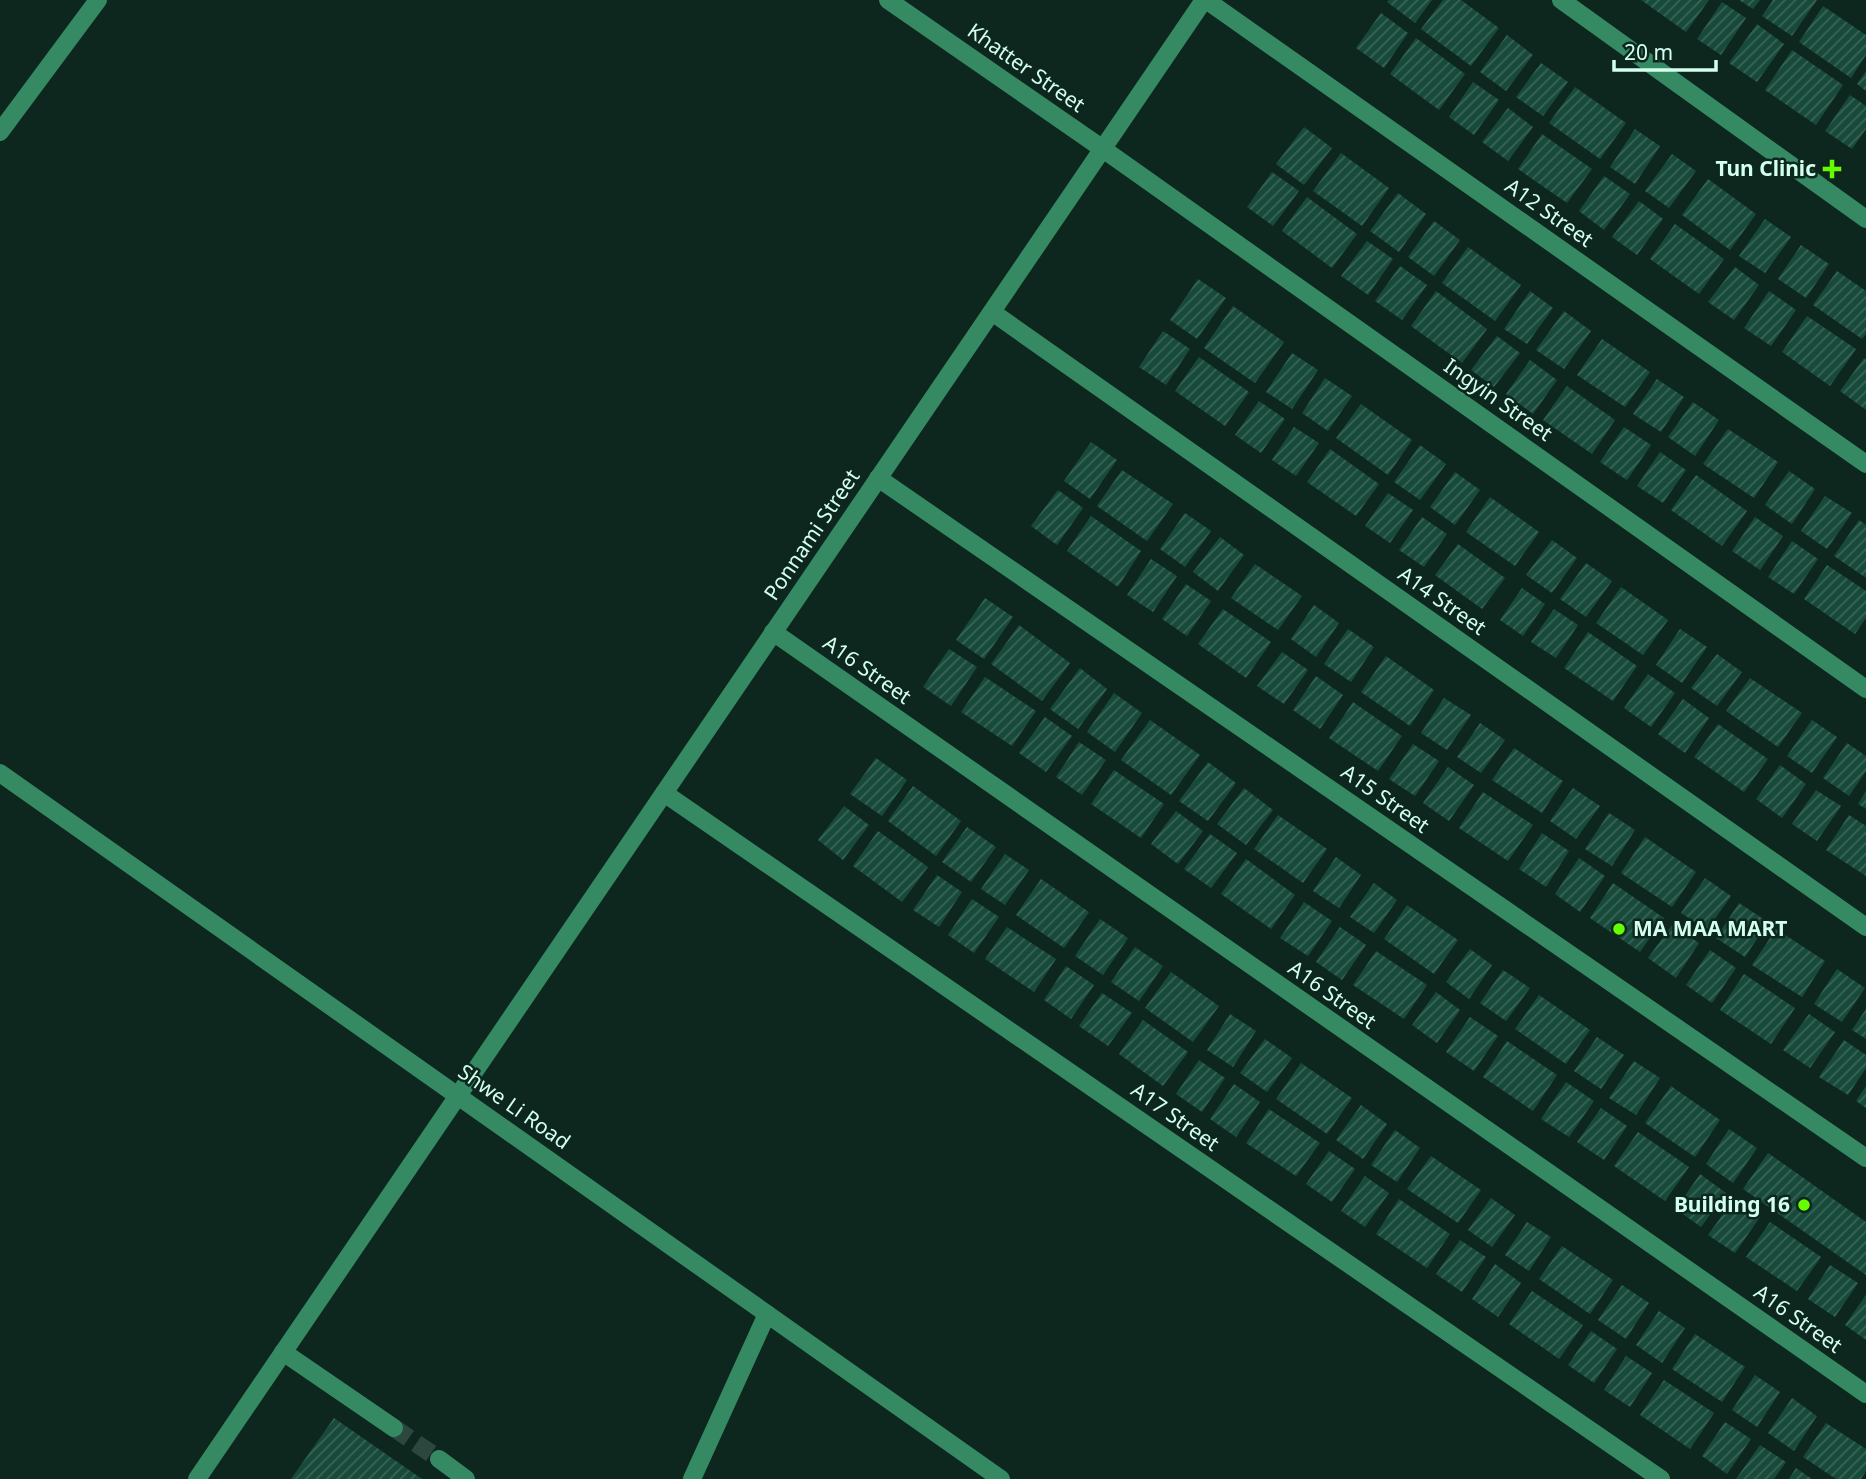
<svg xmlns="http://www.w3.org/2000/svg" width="1866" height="1479" viewBox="0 0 1866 1479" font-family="'Noto Sans',sans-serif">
<defs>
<pattern id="building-hatch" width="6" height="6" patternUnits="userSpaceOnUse" patternTransform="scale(1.75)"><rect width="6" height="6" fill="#184a3b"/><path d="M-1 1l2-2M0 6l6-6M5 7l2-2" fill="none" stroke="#396558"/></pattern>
</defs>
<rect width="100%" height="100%" fill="#0d271f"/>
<g fill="url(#building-hatch)">
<path d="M1389 0H1432L1415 23 1387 2Z"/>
<path d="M1443 0H1461L1499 28 1471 66 1421 29Z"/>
<path d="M1641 0H1709L1686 32Z"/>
<path d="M1739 0H1760L1753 9Z"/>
<path d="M1773 0H1817L1792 36 1762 16Z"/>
<path d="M1722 2 1746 18 1721 55 1697 39Z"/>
<path d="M1823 6 1866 35V55L1851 78 1799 42Z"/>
<path d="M1381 13 1408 33 1384 68 1356 48Z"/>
<path d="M1757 24 1784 44 1757 82 1729 63Z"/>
<path d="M1507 35 1533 55 1506 91 1480 72Z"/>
<path d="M1416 38 1465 74 1439 110 1390 74Z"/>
<path d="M1792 50 1843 85 1816 125 1765 90Z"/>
<path d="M1541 63 1568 82 1543 116 1516 97Z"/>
<path d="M1866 71V91L1857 84Z"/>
<path d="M1473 82 1499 100 1474 135 1449 117Z"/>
<path d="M1575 87 1626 123 1600 159 1549 123Z"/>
<path d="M1850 95 1866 106V129L1852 149 1825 131Z"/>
<path d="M1508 108 1533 127 1508 161 1482 142Z"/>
<path d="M1304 127 1332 148 1304 185 1276 164Z"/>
<path d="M1635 129 1660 146 1635 184 1610 167Z"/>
<path d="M1542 134 1592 169 1567 203 1518 169Z"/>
<path d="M1341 153 1389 188 1362 226 1313 191Z"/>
<path d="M1672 154 1696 171 1669 208 1645 191Z"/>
<path d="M1272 172 1299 191 1273 226 1247 207Z"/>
<path d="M1604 176 1630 194 1604 230 1579 211Z"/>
<path d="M1708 179 1756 214 1730 250 1682 215Z"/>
<path d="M1398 193 1426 214 1399 252 1370 231Z"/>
<path d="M1307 197 1357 234 1332 268 1282 231Z"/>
<path d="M1639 201 1663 219 1637 255 1612 237Z"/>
<path d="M1765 219 1791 237 1765 273 1739 256Z"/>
<path d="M1434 221 1460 240 1434 276 1408 257Z"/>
<path d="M1675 224 1724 259 1699 294 1650 259Z"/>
<path d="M1367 241 1393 259 1368 295 1341 276Z"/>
<path d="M1801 245 1829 264 1806 298 1778 279Z"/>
<path d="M1468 247 1521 285 1495 321 1442 283Z"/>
<path d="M1400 266 1427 285 1402 320 1375 301Z"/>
<path d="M1735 267 1759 285 1734 320 1708 302Z"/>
<path d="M1837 271 1866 291V334L1862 339 1813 305Z"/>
<path d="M1198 279 1226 298 1197 339 1170 320Z"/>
<path d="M1436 291 1487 329 1462 363 1411 326Z"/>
<path d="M1530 291 1553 308 1527 344 1504 329Z"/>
<path d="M1769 291 1796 310 1771 346 1744 328Z"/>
<path d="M1233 306 1284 342 1255 383 1204 348Z"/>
<path d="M1564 311 1591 331 1564 369 1536 350Z"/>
<path d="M1807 316 1856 349 1830 386 1782 352Z"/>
<path d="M1163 331 1190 349 1166 385 1139 367Z"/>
<path d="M1497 336 1520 353 1494 387 1471 370Z"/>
<path d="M1602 339 1650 372 1625 407 1577 375Z"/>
<path d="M1292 353 1318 370 1292 409 1266 392Z"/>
<path d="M1199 357 1249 392 1225 426 1175 391Z"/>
<path d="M1864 358 1866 359V410L1840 391Z"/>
<path d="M1530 360 1557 380 1533 414 1506 394Z"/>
<path d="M1325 378 1352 396 1328 431 1302 413Z"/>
<path d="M1657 379 1684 397 1661 432 1633 414Z"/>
<path d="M1567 386 1615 420 1592 454 1543 420Z"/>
<path d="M1259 401 1285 419 1261 453 1235 435Z"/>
<path d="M1693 402 1719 420 1695 456 1668 437Z"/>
<path d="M1361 404 1412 440 1388 475 1336 438Z"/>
<path d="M1294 427 1319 443 1296 476 1272 460Z"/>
<path d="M1624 427 1651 445 1627 480 1600 462Z"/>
<path d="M1728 429 1778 462 1754 498 1703 464Z"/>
<path d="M1091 442 1117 460 1090 499 1064 481Z"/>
<path d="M1420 445 1446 464 1420 500 1394 482Z"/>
<path d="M1330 449 1379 484 1356 516 1307 482Z"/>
<path d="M1660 452 1686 470 1663 503 1637 486Z"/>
<path d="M1122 470 1173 504 1147 541 1097 506Z"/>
<path d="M1789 471 1815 489 1792 524 1765 505Z"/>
<path d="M1455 472 1480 490 1455 525 1430 507Z"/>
<path d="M1696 475 1747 511 1722 546 1671 510Z"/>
<path d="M1058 490 1083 508 1057 545 1031 526Z"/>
<path d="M1388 493 1413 510 1390 543 1365 526Z"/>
<path d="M1825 496 1852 513 1827 549 1801 531Z"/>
<path d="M1490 497 1539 532 1515 566 1466 532Z"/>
<path d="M1185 513 1211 531 1185 567 1160 549Z"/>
<path d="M1091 516 1141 551 1118 587 1067 551Z"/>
<path d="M1422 517 1447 534 1424 567 1399 550Z"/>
<path d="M1755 517 1783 536 1760 570 1732 551Z"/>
<path d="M1859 520 1866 525V578L1834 556Z"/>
<path d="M1220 537 1244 555 1218 591 1193 572Z"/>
<path d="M1552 540 1577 558 1552 593 1526 575Z"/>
<path d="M1792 541 1818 559 1794 594 1768 577Z"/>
<path d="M1458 544 1505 578 1482 609 1435 575Z"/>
<path d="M1151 559 1177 576 1153 612 1127 595Z"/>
<path d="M1586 563 1612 581 1586 617 1560 599Z"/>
<path d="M1255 564 1302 596 1278 630 1231 598Z"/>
<path d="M1827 565 1866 591V618L1855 634 1804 599Z"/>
<path d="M1186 584 1211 601 1187 636 1162 619Z"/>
<path d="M1621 587 1668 620 1643 655 1596 623Z"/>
<path d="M1522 588 1545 604 1523 636 1500 620Z"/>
<path d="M985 598 1013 617 984 659 956 640Z"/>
<path d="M1314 605 1339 623 1316 657 1291 639Z"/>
<path d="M1223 609 1271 642 1246 678 1198 644Z"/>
<path d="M1554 609 1578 625 1556 658 1531 642Z"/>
<path d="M1019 625 1070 663 1042 701 991 664Z"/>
<path d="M1348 629 1374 647 1351 682 1324 664Z"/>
<path d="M1680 629 1707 647 1682 683 1656 665Z"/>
<path d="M1588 632 1637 666 1613 701 1564 668Z"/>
<path d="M949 649 977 667 951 706 923 687Z"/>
<path d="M1282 652 1308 670 1284 704 1257 686Z"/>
<path d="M1717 654 1742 672 1717 706 1691 688Z"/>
<path d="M1386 656 1434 690 1410 726 1361 692Z"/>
<path d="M1080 668 1107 689 1078 729 1050 709Z"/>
<path d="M1648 674 1675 693 1651 727 1624 708Z"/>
<path d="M1316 676 1343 695 1320 729 1293 710Z"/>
<path d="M985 677 1036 711 1012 746 961 712Z"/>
<path d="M1750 678 1802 713 1778 747 1726 711Z"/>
<path d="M1114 693 1142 713 1115 752 1087 732Z"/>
<path d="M1444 698 1471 715 1447 750 1421 733Z"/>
<path d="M1683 699 1709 718 1685 753 1658 734Z"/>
<path d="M1353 702 1402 736 1378 771 1329 738Z"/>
<path d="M1045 717 1072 736 1046 772 1019 753Z"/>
<path d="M1150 720 1200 755 1171 795 1121 760Z"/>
<path d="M1812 720 1837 737 1812 773 1787 756Z"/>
<path d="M1480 723 1505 740 1481 773 1457 757Z"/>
<path d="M1718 724 1768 759 1744 792 1694 757Z"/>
<path d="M1079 742 1106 760 1082 795 1056 777Z"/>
<path d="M1847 743 1866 756V771L1849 796 1823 778Z"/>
<path d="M1413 744 1439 761 1415 796 1389 779Z"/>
<path d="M1514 748 1563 781 1542 813 1492 780Z"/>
<path d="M876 758 907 780 882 816 850 794Z"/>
<path d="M1208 762 1236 783 1208 821 1179 801Z"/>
<path d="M1780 765 1806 784 1782 818 1756 799Z"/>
<path d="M1448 767 1474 785 1449 821 1423 803Z"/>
<path d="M1114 770 1164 804 1141 838 1091 804Z"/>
<path d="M913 786 961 821 936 856 888 821Z"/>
<path d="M1244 788 1273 810 1246 845 1217 824Z"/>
<path d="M1573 788 1600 806 1576 839 1550 821Z"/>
<path d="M1816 790 1841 806 1817 841 1792 824Z"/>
<path d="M1866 791V809L1858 804Z"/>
<path d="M1483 792 1533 825 1508 861 1459 828Z"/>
<path d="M844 806 869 825 843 860 818 840Z"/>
<path d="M1176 811 1203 831 1178 864 1151 844Z"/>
<path d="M1609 813 1635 830 1612 866 1585 849Z"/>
<path d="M1278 815 1327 849 1303 883 1254 849Z"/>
<path d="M1849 815 1866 826V876L1826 850Z"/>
<path d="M967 827 996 847 971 882 942 862Z"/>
<path d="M878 831 928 867 902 902 853 866Z"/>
<path d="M1542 833 1569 851 1546 887 1519 869Z"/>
<path d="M1210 834 1237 853 1211 888 1184 869Z"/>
<path d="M1645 837 1696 872 1672 907 1621 873Z"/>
<path d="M1005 854 1029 870 1005 905 981 889Z"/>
<path d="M1336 857 1361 875 1339 908 1313 891Z"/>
<path d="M1579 858 1605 876 1580 912 1555 894Z"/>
<path d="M1246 859 1295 895 1271 929 1221 894Z"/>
<path d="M937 875 962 892 939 927 913 910Z"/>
<path d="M1705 878 1731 896 1707 930 1681 913Z"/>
<path d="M1041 879 1089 912 1064 948 1016 915Z"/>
<path d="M1374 883 1397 900 1374 933 1350 917Z"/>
<path d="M1613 883 1664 918 1640 952 1590 918Z"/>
<path d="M972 899 999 917 974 953 948 935Z"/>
<path d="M1304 902 1332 921 1308 956 1280 938Z"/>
<path d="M1739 903 1768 922 1745 957 1716 938Z"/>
<path d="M1407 905 1458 940 1434 974 1384 939Z"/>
<path d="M1100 919 1128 938 1103 975 1075 956Z"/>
<path d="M1672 925 1699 943 1676 978 1648 958Z"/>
<path d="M1007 927 1056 959 1034 992 985 959Z"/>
<path d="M1340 927 1366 945 1342 980 1316 962Z"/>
<path d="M1776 929 1825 961 1802 997 1752 965Z"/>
<path d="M1135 947 1163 966 1139 1001 1111 982Z"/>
<path d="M1470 949 1492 965 1469 999 1446 982Z"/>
<path d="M1710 950 1736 968 1712 1003 1686 985Z"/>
<path d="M1376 951 1427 985 1404 1019 1353 985Z"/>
<path d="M1066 966 1094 985 1071 1019 1044 1000Z"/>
<path d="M1837 969 1865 988 1842 1022 1814 1004Z"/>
<path d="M1503 970 1530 988 1506 1021 1480 1003Z"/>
<path d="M1171 972 1219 1006 1193 1042 1145 1008Z"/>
<path d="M1744 974 1795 1008 1771 1044 1720 1010Z"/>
<path d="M1436 992 1460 1010 1437 1043 1412 1025Z"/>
<path d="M1102 993 1132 1013 1108 1046 1079 1026Z"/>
<path d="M1539 995 1590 1030 1566 1064 1515 1029Z"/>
<path d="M1866 1009V1039L1852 1030Z"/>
<path d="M1230 1014 1256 1031 1233 1067 1207 1050Z"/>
<path d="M1809 1014 1835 1032 1810 1068 1783 1050Z"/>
<path d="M1470 1017 1498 1036 1474 1071 1446 1052Z"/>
<path d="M1143 1020 1188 1052 1163 1086 1119 1054Z"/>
<path d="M1597 1037 1624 1055 1601 1089 1574 1071Z"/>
<path d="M1265 1039 1292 1058 1267 1092 1240 1073Z"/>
<path d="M1844 1040 1866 1055V1068L1848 1095 1819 1077Z"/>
<path d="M1507 1041 1557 1075 1533 1111 1483 1077Z"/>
<path d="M1199 1060 1225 1078 1202 1112 1176 1094Z"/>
<path d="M1634 1061 1660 1078 1636 1115 1609 1098Z"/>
<path d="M1301 1063 1352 1098 1327 1134 1276 1099Z"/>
<path d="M1566 1082 1594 1101 1569 1137 1541 1119Z"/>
<path d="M1234 1084 1260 1102 1236 1137 1210 1119Z"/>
<path d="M1671 1086 1720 1120 1695 1157 1645 1123Z"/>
<path d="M1866 1086V1108L1856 1101Z"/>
<path d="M1361 1105 1387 1124 1363 1159 1336 1140Z"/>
<path d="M1601 1108 1627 1126 1604 1160 1577 1142Z"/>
<path d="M1269 1109 1320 1143 1296 1176 1246 1143Z"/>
<path d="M1729 1129 1757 1148 1733 1183 1706 1164Z"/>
<path d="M1395 1130 1420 1148 1397 1182 1371 1165Z"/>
<path d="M1638 1132 1689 1167 1665 1201 1614 1166Z"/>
<path d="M1329 1151 1355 1169 1332 1202 1306 1184Z"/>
<path d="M1768 1153 1866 1222V1275L1743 1189Z"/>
<path d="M1431 1156 1481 1190 1458 1223 1407 1189Z"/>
<path d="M1700 1174 1726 1193 1701 1227 1676 1209Z"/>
<path d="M1365 1176 1389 1193 1365 1227 1341 1211Z"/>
<path d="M1491 1198 1515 1215 1492 1247 1468 1230Z"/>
<path d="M1399 1199 1450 1234 1427 1268 1376 1234Z"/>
<path d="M1734 1199 1760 1217 1735 1253 1708 1235Z"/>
<path d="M1527 1222 1551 1237 1529 1271 1505 1255Z"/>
<path d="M1770 1222 1821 1257 1797 1291 1746 1257Z"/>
<path d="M1460 1240 1486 1257 1462 1292 1436 1274Z"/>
<path d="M1562 1246 1613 1280 1590 1314 1539 1279Z"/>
<path d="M1495 1264 1521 1283 1498 1317 1472 1299Z"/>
<path d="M1830 1265 1858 1283 1835 1317 1808 1299Z"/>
<path d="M1622 1285 1649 1303 1626 1339 1598 1320Z"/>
<path d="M1532 1291 1583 1325 1559 1359 1509 1324Z"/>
<path d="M1866 1295V1340L1845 1325Z"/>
<path d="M1659 1311 1685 1328 1662 1363 1636 1345Z"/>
<path d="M1591 1331 1617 1349 1594 1383 1568 1365Z"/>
<path d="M1695 1334 1745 1367 1722 1402 1672 1369Z"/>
<path d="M1626 1356 1652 1373 1630 1407 1604 1390Z"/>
<path d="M1755 1375 1780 1392 1757 1427 1732 1410Z"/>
<path d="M1664 1380 1714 1413 1690 1449 1640 1415Z"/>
<path d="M1792 1398 1817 1416 1794 1451 1768 1433Z"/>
<path d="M334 1418 422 1479H291Z"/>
<path d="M1725 1422 1751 1439 1727 1474 1702 1456Z"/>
<path d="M1826 1423 1866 1449V1471L1861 1479H1836L1803 1457Z"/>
<path d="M1760 1445 1786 1462 1774 1479H1736Z"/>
<path d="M1796 1468 1812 1479H1789Z"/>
</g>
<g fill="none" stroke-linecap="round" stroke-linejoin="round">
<path stroke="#2b473e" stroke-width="18" stroke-dasharray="18 9" stroke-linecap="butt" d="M394 1428 439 1459"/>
<g stroke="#358a63" stroke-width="18">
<path d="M888 0 1103 149 1866 689"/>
<path d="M1206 0 1866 464"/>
<path d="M1561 0 1866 219"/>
<path d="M0 132 98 0"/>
<path d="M992 312 1866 927"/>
<path d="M878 478 1866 1158"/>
<path d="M773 632 1866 1394"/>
<path d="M0 773 1001 1479"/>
<path d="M664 793 1661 1479"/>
<path d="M283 1352 394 1428"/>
<path d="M439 1459 466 1479"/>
<path d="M197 1479 1204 0"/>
<path d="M692 1479 767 1314"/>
</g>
</g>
<g fill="#65fe00" stroke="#0d271f" stroke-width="2.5">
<path d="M1828.5 158.5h7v7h7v7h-7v7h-7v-7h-7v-7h7z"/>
<circle cx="1619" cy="929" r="7"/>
<circle cx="1804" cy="1205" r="7"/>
</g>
<g text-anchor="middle" stroke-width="5" stroke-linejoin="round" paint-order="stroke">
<g font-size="21" fill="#d3ffee" stroke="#0d271f">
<text transform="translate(1026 68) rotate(35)" y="7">Khatter Street</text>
<text transform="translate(1549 213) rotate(35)" y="7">A12 Street</text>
<text transform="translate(1498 400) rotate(35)" y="7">Ingyin Street</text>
<text transform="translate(812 535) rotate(-56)" y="7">Ponnami Street</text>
<text transform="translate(1442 601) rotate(35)" y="7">A14 Street</text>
<text transform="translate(867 670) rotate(35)" y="7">A16 Street</text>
<text transform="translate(1385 799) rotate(35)" y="7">A15 Street</text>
<text transform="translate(1332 995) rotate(35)" y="7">A16 Street</text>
<text transform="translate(514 1107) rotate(35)" y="7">Shwe Li Road</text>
<text transform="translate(1175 1117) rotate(35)" y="7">A17 Street</text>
<text transform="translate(1798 1319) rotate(35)" y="7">A16 Street</text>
</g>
<g font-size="21" font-weight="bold" fill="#d3ffee" stroke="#0d271f" text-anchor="end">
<text x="1816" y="176">Tun Clinic</text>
<text x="1633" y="936" text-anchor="start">MA MAA MART</text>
<text x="1790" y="1212">Building 16</text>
</g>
</g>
<path d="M1614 60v10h102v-10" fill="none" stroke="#d3ffee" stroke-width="3.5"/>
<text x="1624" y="60" font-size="21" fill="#d3ffee" stroke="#0d271f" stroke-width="5" paint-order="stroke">20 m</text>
</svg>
